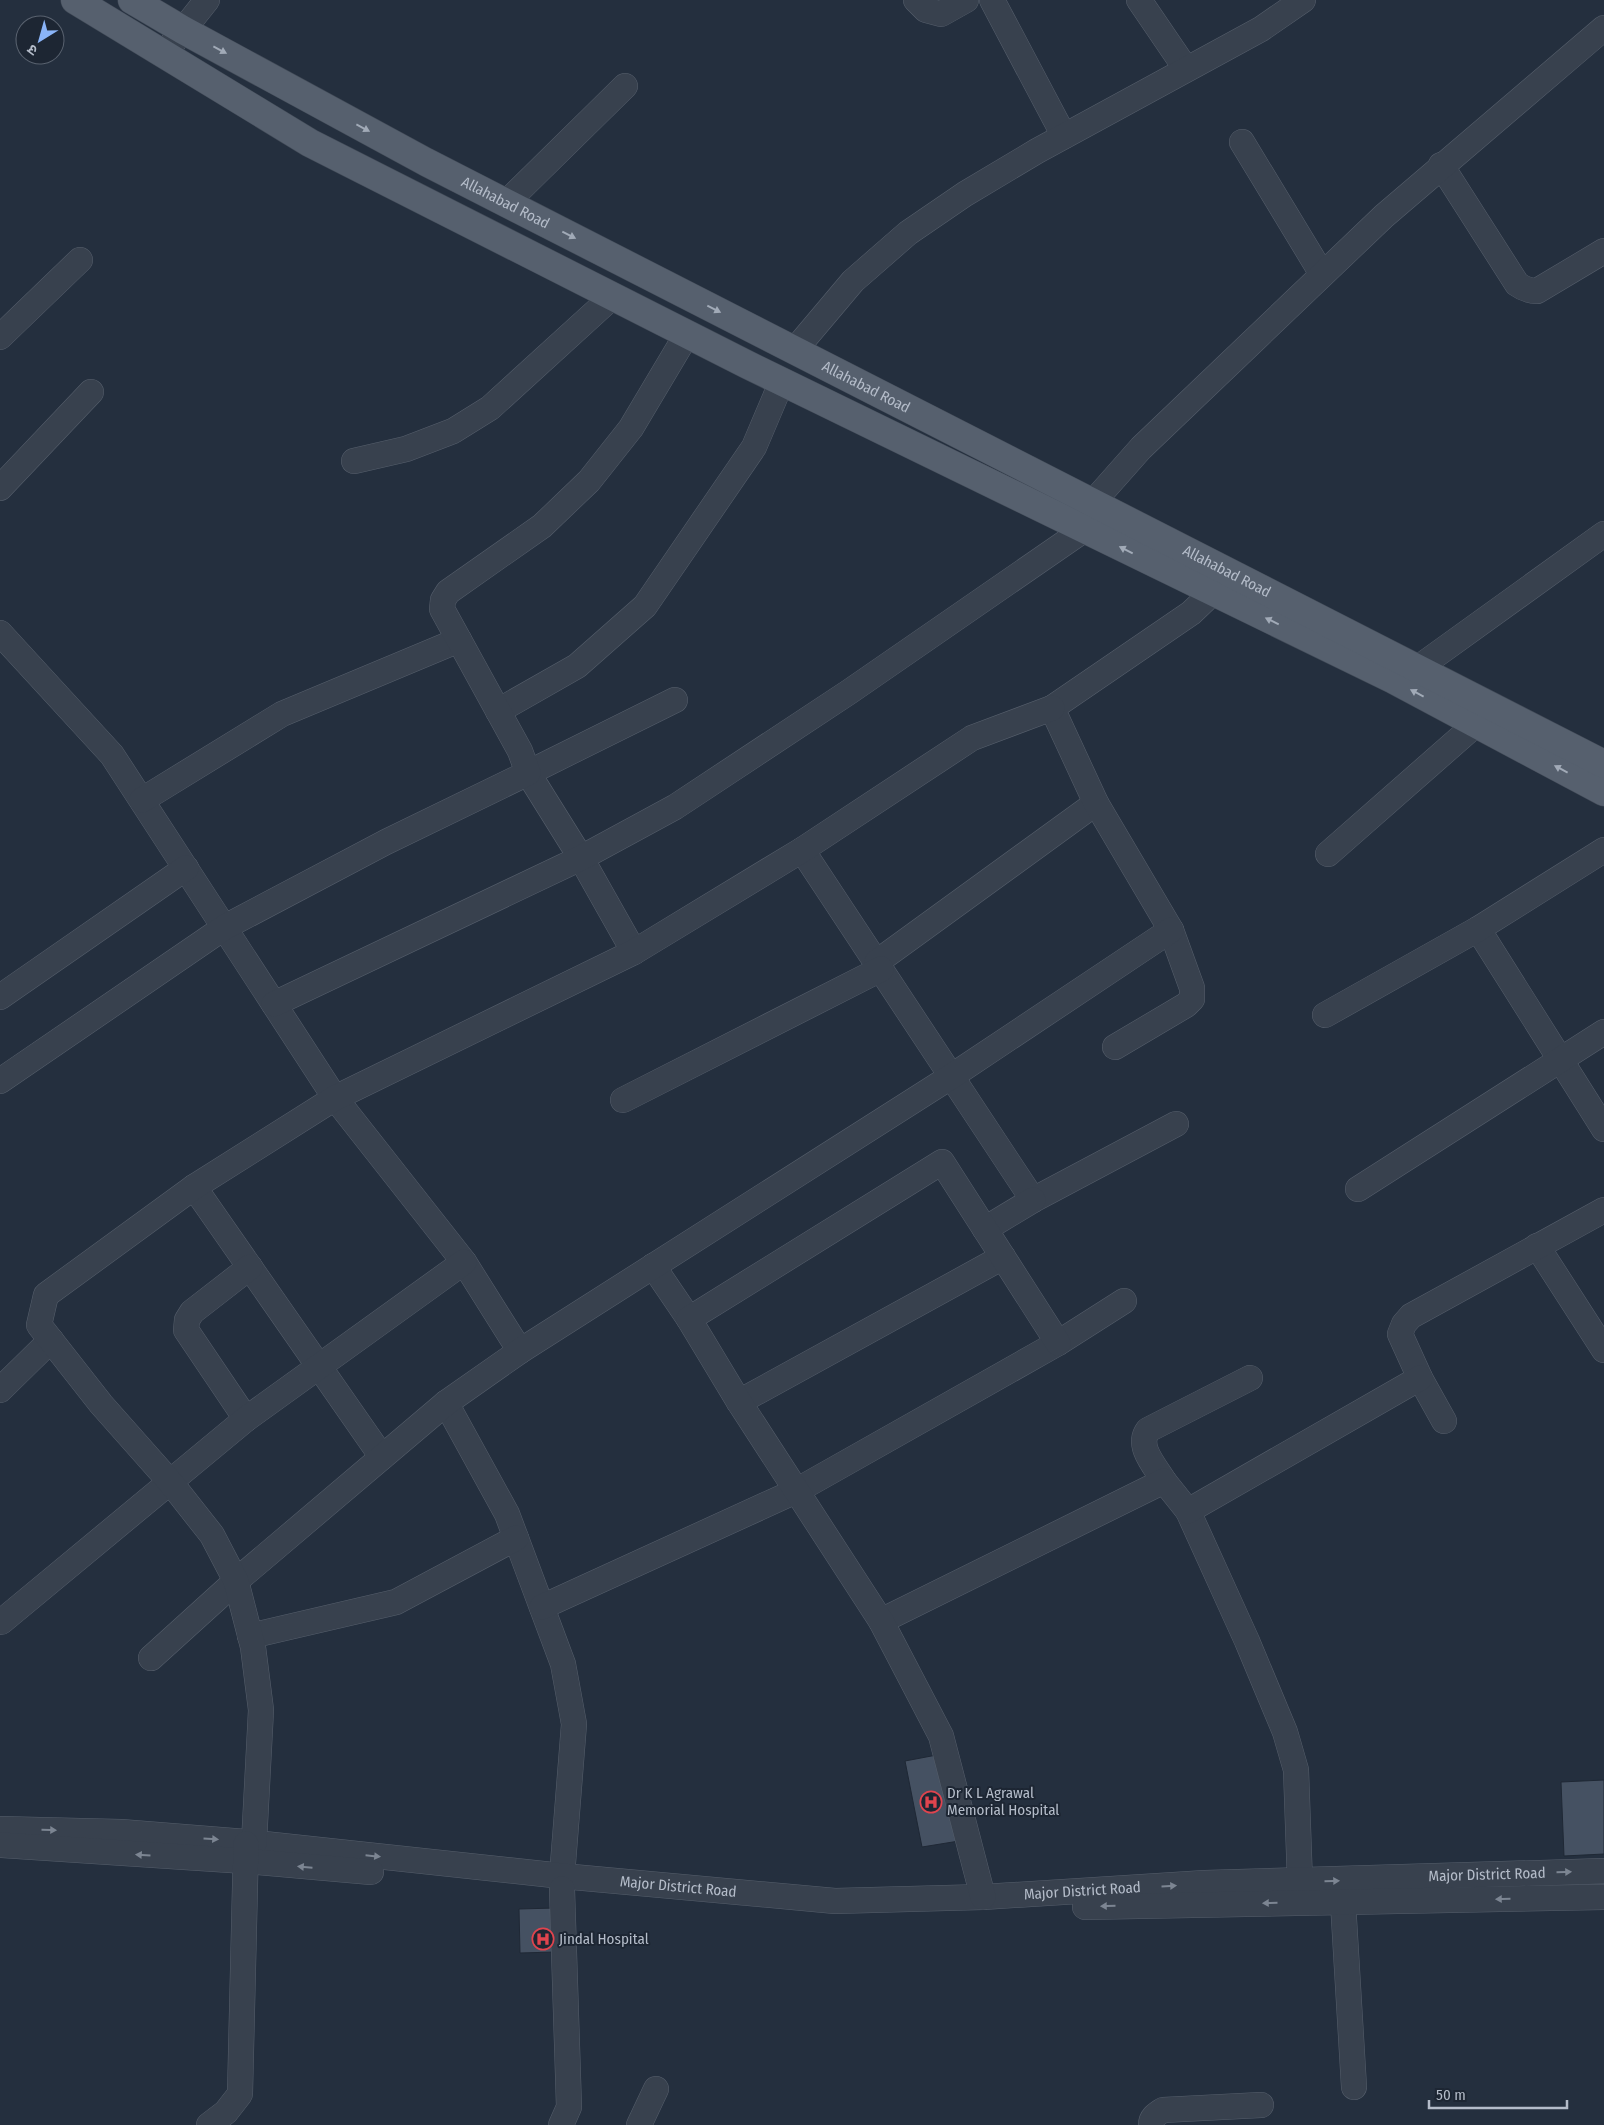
<svg xmlns="http://www.w3.org/2000/svg" width="1604" height="2125" viewBox="0 0 1604 2125" font-family="'Fira Sans Condensed','Noto Sans Devanagari',sans-serif">
<rect width="100%" height="100%" fill="#242f3e"/>
<g fill="#455162" stroke="#1f2835">
<path d="M942 1754 959 1841 922 1847 905 1761Z"/>
<path d="M1604 1780V1854L1564 1856 1561 1782Z"/>
<path d="M555 1908V1952L520 1953 519 1909Z"/>
</g>
<g fill="none" stroke-linecap="round" stroke-linejoin="round">
<g stroke="#565f6c" stroke-width="26">
<g id="minor">
<path d="M916 0 926 10 941 14 966 0"/>
<path d="M992 0 1064 136"/>
<path d="M1139 0 1186 69"/>
<path d="M164 54 207 0"/>
<path d="M1242 142 1322 274"/>
<path d="M1441 165 1517 284C1524 289 1529 291 1537 291L1604 251"/>
<path d="M506 203 625 86"/>
<path d="M0 337 80 260"/>
<path d="M794 351 853 281 908 233 965 194 1037 151 1261 29 1303 0"/>
<path d="M354 461 406 449 453 431 490 408 613 296"/>
<path d="M0 488 91 392"/>
<path d="M1079 518 1141 448 1384 216 1604 28"/>
<path d="M0 633 112 755 335 1098 464 1262 520 1351"/>
<path d="M1418 668 1604 534"/>
<path d="M498 711 577 666 645 606 754 447 782 381"/>
<path d="M142 800 282 714 459 640"/>
<path d="M802 850 1033 1200 1176 1124"/>
<path d="M1328 854 1476 724"/>
<path d="M1478 929 1604 1129"/>
<path d="M634 952 581 858 528 773 675 700"/>
<path d="M877 962 1096 803"/>
<path d="M0 997 186 868"/>
<path d="M274 1004 581 858 675 807 849 692 1085 529"/>
<path d="M1325 1015 1478 929 1604 850"/>
<path d="M1115 1047 1186 1005 1192 999V988L1171 930 1096 803 1052 708 1191 613 1212 593 1222 576"/>
<path d="M0 1081 225 927 386 842 528 773 520 751 442 609 443 600 448 592 542 526 589 481 631 428 687 334"/>
<path d="M623 1100 881 969"/>
<path d="M194 1187 382 1457"/>
<path d="M1358 1189 1604 1032"/>
<path d="M985 1229 1033 1200"/>
<path d="M1537 1246 1604 1350"/>
<path d="M653 1266 689 1319"/>
<path d="M0 1390 51 1340"/>
<path d="M739 1402 1003 1257"/>
<path d="M446 1403 507 1514 563 1664 574 1724 562 1876"/>
<path d="M246 1419 186 1330 187 1320 192 1312 250 1267"/>
<path d="M1444 1421 1420 1378 1400 1334 1404 1324 1411 1316 1604 1210"/>
<path d="M1164 1481C1155 1466 1136 1446 1148 1430L1250 1378"/>
<path d="M1188 1511 1247 1641 1285 1732 1296 1770 1300 1882"/>
<path d="M542 1607 796 1491 1058 1343 1124 1301"/>
<path d="M881 1621 1164 1481 1188 1511 1420 1378"/>
<path d="M1 1622 246 1419 464 1262"/>
<path d="M250 1636 396 1602 516 1538"/>
<path d="M151 1658 236 1581 446 1403 520 1351 952 1076 1171 930"/>
<path id="s1" d="M0 1829 121 1832 246 1842 562 1876 835 1901 983 1897 1205 1883 1604 1871"/>
<path d="M254 1843 261 1710 253 1647 236 1581 212 1535 171 1483 101 1404 39 1325 46 1295 194 1187 335 1098 634 952 802 850 972 738 1052 708"/>
<path d="M2 1845 245 1861 371 1872"/>
<path d="M983 1897 941 1736 881 1621 739 1402 689 1319 942 1162 1058 1343"/>
<path d="M1343 1902 1354 2087"/>
<path d="M1085 1907 1604 1897"/>
<path d="M209 2125 226 2112 240 2094 246 1844"/>
<path d="M561 2125 569 2107 562 1889"/>
<path d="M639 2125 656 2089"/>
<path d="M1151 2125C1151 2117 1157 2114 1163 2110L1261 2105"/>
</g>
</g>
<g stroke="#414a57" stroke-width="29">
<g id="major">
<path d="M75 0 310 143 748 365 1392 679 1604 792"/>
<path id="s2" d="M132 0 183 30 426 162 1604 764"/>
</g>
</g>
<use href="#minor" stroke="#38414e" stroke-width="25"/>
<use href="#major" stroke="#56606e" stroke-width="28"/>
</g>
<defs><path id="oneway-solid" d="M-6-.8H1V-3.2L6.5 0L1 3.2V.8H-6Z" transform="scale(1.25)"/></defs>
<g fill="#a1aab7">
<use href="#oneway-solid" transform="translate(220 50) rotate(28)"/>
<use href="#oneway-solid" transform="translate(363 128) rotate(28)"/>
<use href="#oneway-solid" transform="translate(569 235) rotate(27)"/>
<use href="#oneway-solid" transform="translate(714 309) rotate(27)"/>
<use href="#oneway-solid" transform="translate(1126 550) rotate(-153)"/>
<use href="#oneway-solid" transform="translate(1272 621) rotate(-154)"/>
<use href="#oneway-solid" transform="translate(1417 693) rotate(-152)"/>
<use href="#oneway-solid" transform="translate(1561 769) rotate(-152)"/>
</g>
<g fill="#7c8592">
<use href="#oneway-solid" transform="translate(49 1830) rotate(1)"/>
<use href="#oneway-solid" transform="translate(211 1839) rotate(4)"/>
<use href="#oneway-solid" transform="translate(143 1855) rotate(-176)"/>
<use href="#oneway-solid" transform="translate(373 1856) rotate(6)"/>
<use href="#oneway-solid" transform="translate(305 1867) rotate(-175)"/>
<use href="#oneway-solid" transform="translate(1564 1872) rotate(-2)"/>
<use href="#oneway-solid" transform="translate(1332 1881) rotate(-2)"/>
<use href="#oneway-solid" transform="translate(1169 1886) rotate(-3)"/>
<use href="#oneway-solid" transform="translate(1503 1899) rotate(179)"/>
<use href="#oneway-solid" transform="translate(1270 1903) rotate(179)"/>
<use href="#oneway-solid" transform="translate(1108 1906) rotate(179)"/>
</g>
<defs>
<g id="hospital-ring" transform="scale(1.125)"><circle r="9.5" fill="#1d2633" stroke="#e0444e" stroke-width="1.5"/><path d="M-5-5h3v3.5h4V-5h3V5h-3V1.5h-4V5h-3Z" fill="#e0444e"/></g>
</defs>
<g fill-rule="evenodd">
<use href="#hospital-ring" x="931" y="1802"/>
<use href="#hospital-ring" x="543" y="1939"/>
</g>
<g text-anchor="middle" stroke-width="4" stroke-linejoin="round" paint-order="stroke">
<g font-size="15" fill="#b4bcc9" stroke="#1d2633">
<text dy="5" stroke="none"><textPath href="#s2" startOffset="425">Allahabad Road</textPath></text>
<text dy="5" stroke="none"><textPath href="#s2" startOffset="830">Allahabad Road</textPath></text>
<text dy="5" stroke="none"><textPath href="#s2" startOffset="1235">Allahabad Road</textPath></text>
<text dy="5" stroke="none"><textPath href="#s1" startOffset="1491">Major District Road</textPath></text>
<text dy="5" stroke="none"><textPath href="#s1" startOffset="681">Major District Road</textPath></text>
<text dy="5" stroke="none"><textPath href="#s1" startOffset="1086">Major District Road</textPath></text>
</g>
<g font-size="15" fill="#b4bcc9" stroke="#1d2633" text-anchor="start">
<text x="947" y="1798">Dr K L Agrawal<tspan x="947" dy="17">Memorial Hospital</tspan></text>
<text x="559" y="1944">Jindal Hospital</text>
</g>
</g>
<g transform="translate(40 40) rotate(217)"><circle r="24" fill="#1d2633" stroke="#59626f"/>
<path d="M0-4L9 19L0 12L-9 19Z" fill="#8ab4f8"/>
<text y="-8" font-size="14" font-weight="bold" text-anchor="middle" fill="#b4bcc9">उ</text>
</g>
<path d="M1429 2100v8h138v-8" fill="none" stroke="#b4bcc9" stroke-width="2.5"/>
<text x="1436" y="2100" font-size="15" fill="#b4bcc9" stroke="#1d2633" stroke-width="4" paint-order="stroke">50 m</text>
</svg>
